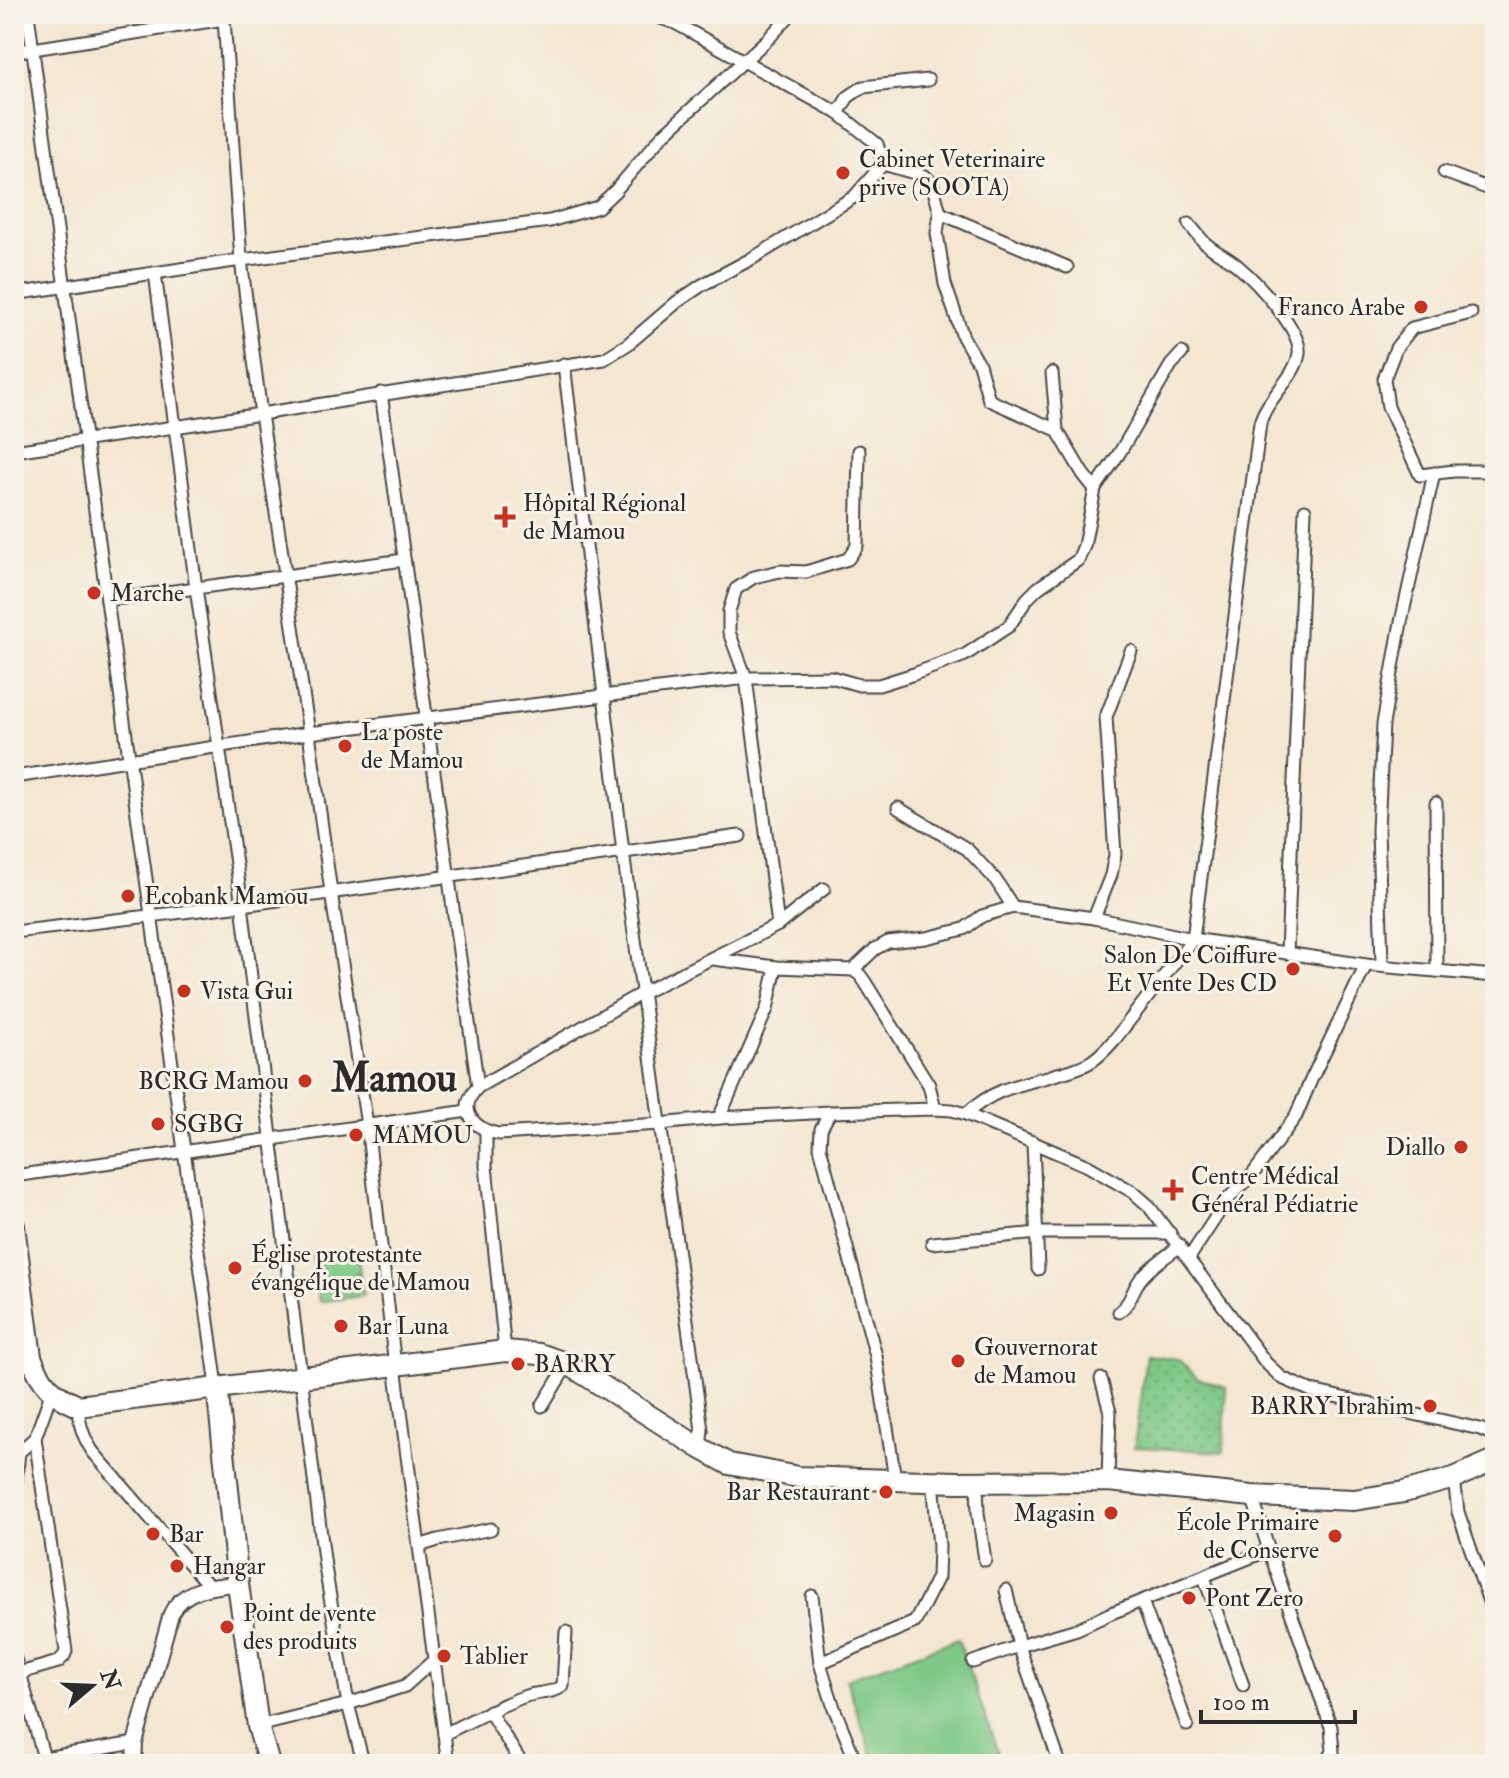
<svg xmlns="http://www.w3.org/2000/svg" width="1509" height="1778" viewBox="0 0 1509 1778" font-family="'IM FELL Double Pica',serif">
<defs>
<pattern id="park-dots" width="8" height="8" patternUnits="userSpaceOnUse" patternTransform="scale(2)"><rect width="8" height="8" fill="#7dc885"/><path d="M2 2h.1M6 6h.1" fill="none" stroke="#67a36d" stroke-width="1.8" stroke-linecap="round"/></pattern>
</defs>
<rect width="100%" height="100%" fill="#f7f3e8"/>
<filter id="ink" filterUnits="userSpaceOnUse"><feTurbulence type="fractalNoise" baseFrequency=".0125" numOctaves="2"/><feDisplacementMap in="SourceGraphic" scale="16" xChannelSelector="R" yChannelSelector="G"/><feConvolveMatrix kernelMatrix="1 2 1 2 8 2 1 2 1" color-interpolation-filters="sRGB"/></filter>
<filter id="wash" filterUnits="userSpaceOnUse"><feTurbulence type="fractalNoise" baseFrequency=".006" numOctaves="4" result="noise"/><feDisplacementMap in="SourceGraphic" scale="32" xChannelSelector="R" yChannelSelector="G"/><feGaussianBlur stdDeviation="1.8" result="paint"/><feColorMatrix in="noise" values="0 0 0 0 0 0 0 0 0 0 0 0 0 0 0 0 0 1.4 0 .05"/><feComposite in="paint" operator="in"/></filter>
<g filter="url(#wash)">
<rect width="100%" height="100%" fill="#f4e6d0"/>
<path fill="url(#park-dots)" stroke="#547a58" stroke-width="2" d="M1146 1355 1178 1359 1197 1378 1226 1387 1224 1452 1134 1447Z"/>
<g fill="#7dc885" stroke="#547a58" stroke-width="2">
<path d="M357 1249 360 1272 353 1273H360L363 1296 319 1302 312 1255Z"/>
<path d="M958 1639 1002 1764H875L846 1679Z"/>
</g>
</g>
<g filter="url(#ink)">
<g fill="none" stroke-linecap="round" stroke-linejoin="round">
<g stroke="#494744" stroke-width="15">
<g id="street">
<path d="M28 14 107 600 217 1386"/>
<path d="M224 19 241 260 261 414 309 733 331 892 367 1125 395 1366 448 1764"/>
<path d="M14 52 224 19 230 14"/>
<path d="M838 113 848 97 863 87 928 80"/>
<path d="M883 164 925 176 932 183 940 213 937 233 945 284 963 337 979 364 989 400 1057 430"/>
<path d="M1444 172 1495 191"/>
<path d="M940 213 1067 267"/>
<path d="M155 273 196 588 242 905 325 1567 348 1704 363 1762"/>
<path d="M14 294 241 260 550 221 598 207 615 191 662 136 770 37 791 14"/>
<path d="M1471 313 1412 328 1396 348 1384 379 1388 407 1420 475 1454 471H1495"/>
<path d="M564 364 623 852 702 1430 700 1448"/>
<path d="M1052 373 1057 430 1083 474 1095 489"/>
<path d="M381 393 478 1087"/>
<path d="M14 451 261 414 604 359 628 344 677 302 702 285 753 258 854 197 883 164 877 144 838 113 675 23 649 14"/>
<path d="M107 600 404 560"/>
<path d="M14 777 309 733 746 678 831 677 859 685H879L914 674 965 655 1009 626 1027 599 1038 588 1078 560 1084 546 1095 489 1120 452 1171 365 1182 353"/>
<path d="M1436 803 1437 971"/>
<path d="M898 808 967 849 995 879 1013 907 1094 918 1193 939 1366 965 1495 976"/>
<path d="M824 889 778 925 642 993 478 1087C456 1109 473 1129 499 1134L660 1124 719 1118 830 1112 935 1109 952 1110 966 1114 1088 1166 1133 1192 1148 1205 1266 1363 1282 1378 1312 1391 1480 1429 1492 1434 1495 1438"/>
<path d="M1094 918 1111 875 1115 855 1106 717 1131 651"/>
<path d="M778 925 746 678 729 632V611L736 589 754 577 780 571 806 572 848 559 857 546 859 451"/>
<path d="M14 932 242 905 740 836"/>
<path d="M1287 953 1305 510"/>
<path d="M713 959 776 967 853 970 860 975 865 982 929 1085 935 1109"/>
<path d="M1382 965 1378 830 1383 724 1401 622 1434 473"/>
<path d="M853 970 875 949 888 942 926 938 964 929 982 916 1013 907"/>
<path d="M830 1112 821 1129 820 1147 876 1356 895 1479"/>
<path d="M966 1114C992 1090 1017 1085 1051 1076 1064 1072 1080 1069 1092 1061 1101 1055 1108 1047 1115 1039L1193 939 1260 423C1267 397 1296 378 1299 353 1302 331 1257 282 1240 268 1230 258 1216 253 1205 243 1199 237 1194 230 1189 224"/>
<path d="M719 1118 767 1009 776 967"/>
<path d="M486 1131V1166L505 1351"/>
<path d="M1033 1142 1038 1269"/>
<path d="M14 1176 468 1111"/>
<path d="M932 1243 1038 1233H1170"/>
<path d="M1189 1258 1227 1200 1253 1174 1296 1116 1311 1080 1366 965"/>
<path d="M1119 1312C1134 1300 1131 1288 1144 1275 1154 1264 1168 1255 1180 1246"/>
<path d="M1101 1379 1110 1412 1108 1481"/>
<path d="M78 1406C79 1424 83 1437 93 1452L209 1586"/>
<path d="M542 1406 568 1364"/>
<path d="M1454 1478 1458 1512 1495 1619"/>
<path d="M977 1482 978 1513 985 1560"/>
<path d="M1252 1496 1269 1550 1331 1727 1333 1752 1325 1764"/>
<path d="M14 1499 19 1452 35 1438 52 1391"/>
<path d="M419 1546 438 1540 491 1529"/>
<path d="M1204 1577 1243 1685"/>
<path d="M1006 1590 1019 1646 1060 1764"/>
<path d="M812 1596 820 1663 834 1708 857 1764"/>
<path d="M1142 1601 1187 1725"/>
<path d="M14 1657 20 1673 44 1758"/>
<path d="M973 1662 1019 1646 1077 1629 1109 1614 1269 1550"/>
<path d="M820 1663 915 1622 938 1577 939 1546 933 1481"/>
<path d="M20 1673 58 1662 64 1656 66 1651 35 1438"/>
<path d="M489 1711 522 1764"/>
<path d="M258 1726 348 1704 405 1686 434 1660"/>
<path d="M444 1734C471 1721 497 1706 526 1696 538 1692 552 1694 563 1686L566 1632"/>
<path d="M29 1764 44 1758 135 1743"/>
</g>
</g>
<g stroke="#494744" stroke-width="18">
<path id="secondary" d="M134 1764 135 1743 171 1614C183 1588 213 1586 238 1584"/>
</g>
<g stroke="#494744" stroke-width="24">
<g id="highway">
<path d="M14 1226 31 1357C41 1383 52 1395 78 1406L505 1351 539 1354 568 1364 700 1448 729 1464 798 1477 957 1482 1108 1481 1252 1496 1354 1500 1404 1492 1454 1478 1495 1460"/>
<path d="M217 1386 238 1584 258 1726 269 1764"/>
</g>
</g>
<use href="#street" stroke="#fff" stroke-width="11"/>
<use href="#secondary" stroke="#fff" stroke-width="14"/>
<use href="#highway" stroke="#fff" stroke-width="20"/>
</g>
</g>
<g fill="#c8321e" stroke="#f7f3e8" stroke-width="3">
<circle cx="843" cy="173" r="8"/>
<circle cx="1421" cy="307" r="8"/>
<path d="M501 505h8v8h8v8h-8v8h-8v-8h-8v-8h8z"/>
<circle cx="94" cy="593" r="8"/>
<circle cx="345" cy="746" r="8"/>
<circle cx="128" cy="896" r="8"/>
<circle cx="1293" cy="969" r="8"/>
<circle cx="184" cy="991" r="8"/>
<circle cx="305" cy="1081" r="8"/>
<circle cx="158" cy="1124" r="8"/>
<circle cx="356" cy="1135" r="8"/>
<circle cx="1461" cy="1147" r="8"/>
<path d="M1169 1178h8v8h8v8h-8v8h-8v-8h-8v-8h8z"/>
<circle cx="235" cy="1268" r="8"/>
<circle cx="341" cy="1326" r="8"/>
<circle cx="958" cy="1361" r="8"/>
<circle cx="518" cy="1364" r="8"/>
<circle cx="1430" cy="1406" r="8"/>
<circle cx="886" cy="1492" r="8"/>
<circle cx="1111" cy="1513" r="8"/>
<circle cx="153" cy="1534" r="8"/>
<circle cx="1335" cy="1536" r="8"/>
<circle cx="177" cy="1566" r="8"/>
<circle cx="1189" cy="1598" r="8"/>
<circle cx="227" cy="1627" r="8"/>
<circle cx="444" cy="1656" r="8"/>
</g>
<g text-anchor="middle" stroke-width="6" stroke-linejoin="round" paint-order="stroke">
<g font-size="24" fill="#2b2b2b" stroke="#f7f3e8" text-anchor="start">
<text x="859" y="167">Cabinet Veterinaire<tspan x="859" dy="28">prive (SOOTA)</tspan></text>
<text x="1405" y="315" text-anchor="end">Franco Arabe</text>
<text x="523" y="511">Hôpital Régional<tspan x="523" dy="28">de Mamou</tspan></text>
<text x="110" y="601">Marche</text>
<text x="361" y="740">La poste<tspan x="361" dy="28">de Mamou</tspan></text>
<text x="144" y="904">Ecobank Mamou</text>
<text x="1277" y="963" text-anchor="end">Salon De Coiffure<tspan x="1277" dy="28">Et Vente Des CD</tspan></text>
<text x="200" y="999">Vista Gui</text>
<text x="289" y="1089" text-anchor="end">BCRG Mamou</text>
<text x="174" y="1132">SGBG</text>
<text x="372" y="1143">MAMOU</text>
<text x="1445" y="1155" text-anchor="end">Diallo</text>
<text x="1191" y="1184">Centre Médical<tspan x="1191" dy="28">Général Pédiatrie</tspan></text>
<text x="251" y="1262">Église protestante<tspan x="251" dy="28">évangélique de Mamou</tspan></text>
<text x="357" y="1334">Bar Luna</text>
<text x="974" y="1355">Gouvernorat<tspan x="974" dy="28">de Mamou</tspan></text>
<text x="534" y="1372">BARRY</text>
<text x="1414" y="1414" text-anchor="end">BARRY Ibrahim</text>
<text x="870" y="1500" text-anchor="end">Bar Restaurant</text>
<text x="1095" y="1521" text-anchor="end">Magasin</text>
<text x="1319" y="1530" text-anchor="end">École Primaire<tspan x="1319" dy="28">de Conserve</tspan></text>
<text x="169" y="1542">Bar</text>
<text x="193" y="1574">Hangar</text>
<text x="1205" y="1606">Pont Zero</text>
<text x="243" y="1621">Point de vente<tspan x="243" dy="28">des produits</tspan></text>
<text x="460" y="1664">Tablier</text>
</g>
<g font-size="40" font-weight="bold" fill="#2b2b2b" stroke="#f7f3e8">
<text x="394" y="1091">Mamou</text>
</g>
</g>
<rect width="1509" height="1778" fill="none" stroke="#f7f3e8" stroke-width="48"/>
<g transform="translate(92 1686) rotate(71)" stroke="#f7f3e8" stroke-width="6" paint-order="stroke">
<path d="M0-6L14 30L0 20L-14 30Z" fill="#2b2b2b"/>
<text y="-12" font-size="22" font-weight="bold" text-anchor="middle" fill="#2b2b2b">N</text>
</g>
<path d="M1201 1710v12h154v-12" fill="none" stroke="#2b2b2b" stroke-width="4"/>
<text x="1213" y="1710" font-size="24" fill="#2b2b2b" stroke="#f7f3e8" stroke-width="6" paint-order="stroke">100 m</text>
</svg>
